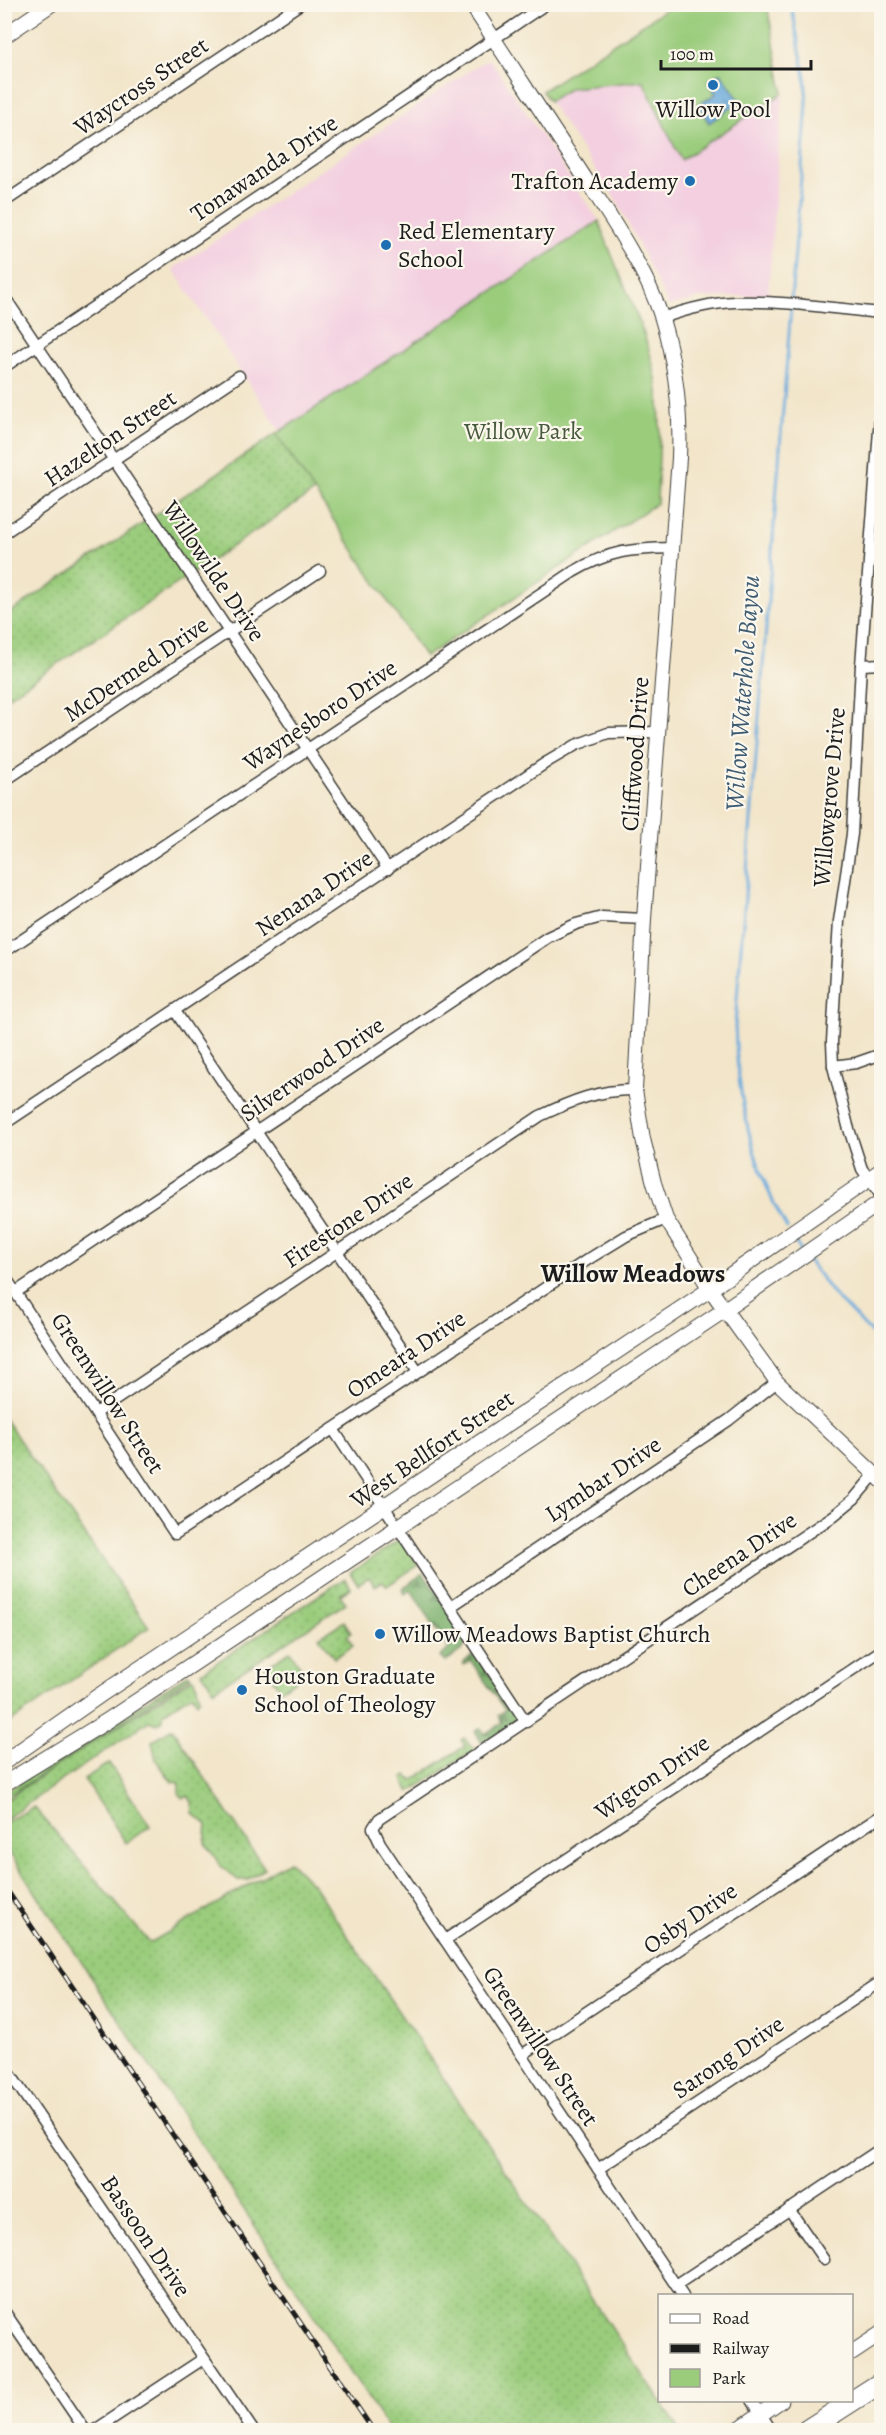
<svg xmlns="http://www.w3.org/2000/svg" width="886" height="2435" viewBox="0 0 886 2435" font-family="Alegreya,serif">
<defs>
<pattern id="grass-dots" width="8" height="8" patternUnits="userSpaceOnUse" patternTransform="scale(1.5)"><rect width="8" height="8" fill="#9acc7c"/><path d="M2 2h.1M6 6h.1" fill="none" stroke="#84af6b" stroke-width="1.8" stroke-linecap="round"/></pattern>
<pattern id="forest-firs" width="22" height="20" patternUnits="userSpaceOnUse" patternTransform="scale(1.5)"><rect width="22" height="20" fill="#7bb06c"/><path d="M5 1l3.5 6h-7zM16 11l3.5 6h-7z" fill="#648e58"/></pattern>
<pattern id="water-ripples" width="26" height="14" patternUnits="userSpaceOnUse" patternTransform="scale(1.5)"><rect width="26" height="14" fill="#67a9db"/><path d="M2 4q2-2 4 0t4 0M15 11q2-2 4 0t4 0" fill="none" stroke="#5489b1"/></pattern>
</defs>
<rect width="100%" height="100%" fill="#fbf7ec"/>
<filter id="ink" filterUnits="userSpaceOnUse"><feTurbulence type="fractalNoise" baseFrequency=".0167" numOctaves="2"/><feDisplacementMap in="SourceGraphic" scale="12" xChannelSelector="R" yChannelSelector="G"/><feConvolveMatrix kernelMatrix="1 2 1 2 8 2 1 2 1" color-interpolation-filters="sRGB"/></filter>
<filter id="wash" filterUnits="userSpaceOnUse"><feTurbulence type="fractalNoise" baseFrequency=".008" numOctaves="4" result="noise"/><feDisplacementMap in="SourceGraphic" scale="24" xChannelSelector="R" yChannelSelector="G"/><feGaussianBlur stdDeviation="1.35" result="paint"/><feColorMatrix in="noise" values="0 0 0 0 0 0 0 0 0 0 0 0 0 0 0 0 0 1.4 0 .05"/><feComposite in="paint" operator="in"/></filter>
<g filter="url(#wash)">
<rect width="100%" height="100%" fill="#f2e5c9"/>
<g fill="#f3cfe0">
<path d="M486 60 491 61 599 221 281 432 173 269Z"/>
<path d="M644 81 681 160 783 93 768 295 699 298 669 306 618 203 549 101 570 88Z"/>
</g>
<g fill="url(#grass-dots)" stroke="#5b744c" stroke-width="1.5">
<path d="M276 434 315 491 5 699V616Z"/>
<path d="M4 1418 149 1627 5 1726H4Z"/>
<path d="M398 1541 403 1542 418 1565 387 1586 383 1581 375 1586 369 1577 358 1584 350 1573Z"/>
<path d="M345 1578 351 1588 340 1595 346 1603 214 1690 202 1672Z"/>
<path d="M344 1621 351 1633 347 1636 353 1646 334 1658 319 1637Z"/>
<path d="M188 1674 191 1676 5 1798V1792Z"/>
<path d="M192 1678 195 1679 200 1698 197 1702 192 1694 163 1713V1720L157 1724 149 1721 5 1819V1802L21 1789Z"/>
<path d="M172 1728 265 1869 247 1880H238L221 1866 205 1843 207 1825 193 1813 192 1802 188 1796 183 1798 179 1793V1783L172 1782 156 1760 152 1741Z"/>
<path d="M464 1738 475 1750 410 1792 404 1782V1777L407 1775 412 1781 465 1746 461 1740Z"/>
<path d="M109 1763 150 1826 126 1843 84 1779Z"/>
<path d="M34 1807 150 1943 289 1861 314 1886 680 2430H389L5 1846V1822Z"/>
</g>
<g fill="url(#forest-firs)" stroke="#4c6644" stroke-width="1.5">
<path d="M423 1573 468 1639 463 1649 445 1662 440 1657 449 1649 411 1590 405 1594 402 1589Z"/>
<path d="M475 1653 519 1718 517 1722 484 1743H482L475 1731 480 1728 485 1734 502 1723 498 1715 505 1710 471 1661 464 1665 463 1663Z"/>
</g>
<g fill="#9acc7c" stroke="#5b744c" stroke-width="1.5">
<path d="M672 5H767L783 93 681 160 643 81 570 88 549 101 542 91Z"/>
<path d="M599 221C618 278 650 331 658 391 662 428 658 466 657 503L425 657 276 434Z"/>
<path d="M290 1651 305 1674 280 1690 265 1667Z"/>
</g>
<path fill="url(#water-ripples)" stroke="#42627c" stroke-width="1.5" d="M721 73 740 101 709 123 698 105 716 94 708 81Z"/>
<g fill="none" stroke-linecap="round" stroke-linejoin="round">
<g stroke="#67a9db" stroke-width="3">
<path d="M791 4 805 76 807 104 791 301"/>
<path d="M787 1228C751 1166 737 1096 735 1025L791 307"/>
<path d="M792 1237 801 1251"/>
<path d="M807 1259 833 1294 882 1344"/>
</g>
</g>
</g>
<g filter="url(#ink)">
<g fill="none" stroke-linecap="round" stroke-linejoin="round">
<g stroke="#3c3a36" stroke-width="13">
<g id="minor">
<path d="M4 202 300 4"/>
<path d="M4 296 388 869"/>
<path d="M662 318C685 310 709 303 734 302 783 300 833 309 882 313"/>
<path d="M4 367 546 4"/>
<path d="M882 391 861 665 852 834 839 921 832 1042 833 1066 848 1126 862 1169 882 1197"/>
<path d="M4 533 239 376"/>
<path d="M861 665 882 664"/>
<path d="M4 781 320 571"/>
<path d="M4 952 573 572C611 550 630 549 673 548"/>
<path d="M175 1011 418 1372"/>
<path d="M833 1066 856 1063 882 1054"/>
<path d="M4 1124 547 762 576 745 608 733 659 732"/>
<path d="M4 1275 175 1534 587 1260 626 1236 666 1219"/>
<path d="M16 1292 548 937 576 924 602 917 644 919"/>
<path d="M96 1413 540 1116C571 1101 601 1089 635 1090"/>
<path d="M333 1429 526 1722"/>
<path d="M450 1607 729 1420 777 1382"/>
<path d="M445 1940 882 1650"/>
<path d="M522 2055 882 1815"/>
<path d="M4 2065 253 2430"/>
<path d="M598 2169 882 1981"/>
<path d="M789 2209 824 2260"/>
<path d="M676 2285 882 2148"/>
<path d="M683 2296 380 1843 373 1828 379 1819 832 1517 854 1499 875 1474"/>
<path d="M4 2311 85 2430"/>
<path d="M752 2400 771 2430"/>
<path d="M95 2430 203 2359"/>
</g>
</g>
<g stroke="#3c3a36" stroke-width="16">
<path id="tertiary" d="M471 4C508 60 544 116 581 172 609 215 647 270 662 319 676 365 681 410 679 458L644 919 635 1090 643 1139 654 1183 666 1219 710 1289 777 1382 882 1481"/>
</g>
<g stroke="#3c3a36" stroke-width="17">
<g id="secondary">
<path d="M4 36 51 4"/>
<path d="M4 1762 100 1695 703 1294 882 1170"/>
<path d="M4 1784 107 1721 717 1315 882 1201"/>
<path d="M852 2353 882 2333"/>
<path d="M738 2430 781 2400"/>
</g>
</g>
<g stroke="#3c3a36" stroke-width="22">
<path id="motorway" d="M807 2430 882 2382"/>
</g>
<use href="#minor" stroke="#fff" stroke-width="10"/>
<use href="#tertiary" stroke="#fff" stroke-width="14"/>
<use href="#secondary" stroke="#fff" stroke-width="15"/>
<use href="#motorway" stroke="#fff" stroke-width="20"/>
<g stroke="#1c1c1c" stroke-width="5">
<path id="rail" d="M4 1886 373 2430"/>
</g>
<use href="#rail" stroke="#fbf7ec" stroke-width="3" stroke-dasharray="9" stroke-linecap="butt"/>
</g>
</g>
<g fill="#1f6fb2" stroke="#fbf7ec" stroke-width="2">
<circle cx="713" cy="85" r="6"/>
<circle cx="690" cy="181" r="6"/>
<circle cx="386" cy="245" r="6"/>
<circle cx="380" cy="1634" r="6"/>
<circle cx="242" cy="1690" r="6"/>
</g>
<g text-anchor="middle" stroke-width="4.5" stroke-linejoin="round" paint-order="stroke">
<g font-size="24" fill="#1c1c1c" stroke="#fbf7ec">
<text transform="translate(141 86) rotate(-34)" y="8">Waycross Street</text>
<text transform="translate(264 168) rotate(-34)" y="8">Tonawanda Drive</text>
<text transform="translate(110 438) rotate(-34)" y="8">Hazelton Street</text>
<text transform="translate(214 571) rotate(56)" y="8">Willowilde Drive</text>
<text transform="translate(136 669) rotate(-34)" y="8">McDermed Drive</text>
<text transform="translate(320 715) rotate(-34)" y="8">Waynesboro Drive</text>
<text transform="translate(635 754) rotate(-86)" y="8">Cliffwood Drive</text>
<text transform="translate(829 797) rotate(-85)" y="8">Willowgrove Drive</text>
<text transform="translate(314 893) rotate(-34)" y="8">Nenana Drive</text>
<text transform="translate(312 1069) rotate(-34)" y="8">Silverwood Drive</text>
<text transform="translate(348 1220) rotate(-34)" y="8">Firestone Drive</text>
<text transform="translate(406 1354) rotate(-34)" y="8">Omeara Drive</text>
<text transform="translate(108 1393) rotate(57)" y="8">Greenwillow Street</text>
<text transform="translate(432 1449) rotate(-34)" y="8">West Bellfort Street</text>
<text transform="translate(603 1479) rotate(-34)" y="8">Lymbar Drive</text>
<text transform="translate(739 1554) rotate(-34)" y="8">Cheena Drive</text>
<text transform="translate(652 1777) rotate(-34)" y="8">Wigton Drive</text>
<text transform="translate(690 1918) rotate(-34)" y="8">Osby Drive</text>
<text transform="translate(541 2046) rotate(56)" y="8">Greenwillow Street</text>
<text transform="translate(728 2057) rotate(-34)" y="8">Sarong Drive</text>
<text transform="translate(146 2236) rotate(56)" y="8">Bassoon Drive</text>
</g>
<g font-size="24" fill="#1c1c1c" stroke="#fbf7ec" text-anchor="start">
<text x="713" y="117" text-anchor="middle">Willow Pool</text>
<text x="678" y="189" text-anchor="end">Trafton Academy</text>
<text x="398" y="239">Red Elementary<tspan x="398" dy="28">School</tspan></text>
<text x="392" y="1642">Willow Meadows Baptist Church</text>
<text x="254" y="1684">Houston Graduate<tspan x="254" dy="28">School of Theology</tspan></text>
</g>
<g font-size="24" fill="#485a3e" stroke="#fbf7ec">
<text x="523" y="439">Willow Park</text>
</g>
<g font-size="26" font-style="italic" fill="#3e5b72" stroke="#fbf7ec">
<text transform="translate(742 693) rotate(-86)" y="9">Willow Waterhole Bayou</text>
</g>
<g font-size="26" font-weight="bold" fill="#1c1c1c" stroke="#fbf7ec">
<text x="633" y="1282">Willow Meadows</text>
</g>
</g>
<rect width="886" height="2435" fill="none" stroke="#fbf7ec" stroke-width="24"/>
<rect x="658" y="2294" width="195" height="108" fill="#fbf7ec" stroke="#a29f99" stroke-width="1.5"/>
<rect x="670" y="2314" width="30" height="9" fill="#ffffff" stroke="#a29f99" stroke-width="1.5"/>
<text x="712" y="2324" font-size="18" fill="#1c1c1c">Road</text>
<rect x="670" y="2344" width="30" height="9" fill="#1c1c1c" stroke="#a29f99" stroke-width="1.5"/>
<text x="712" y="2354" font-size="18" fill="#1c1c1c">Railway</text>
<rect x="670" y="2369" width="30" height="18" fill="#9acc7c" stroke="#a29f99" stroke-width="1.5"/>
<text x="712" y="2384" font-size="18" fill="#1c1c1c">Park</text>
<path d="M661 60v9h150v-9" fill="none" stroke="#1c1c1c" stroke-width="3"/>
<text x="670" y="60" font-size="18" fill="#1c1c1c" stroke="#fbf7ec" stroke-width="4.5" paint-order="stroke">100 m</text>
</svg>
